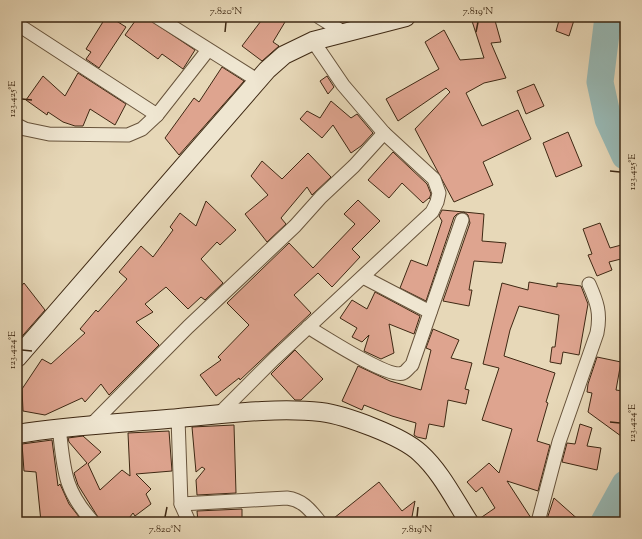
<svg xmlns="http://www.w3.org/2000/svg" width="642" height="539" viewBox="0 0 642 539" font-family="'Sorts Mill Goudy',serif">
<rect width="100%" height="100%" fill="#e7d8b8"/>
<filter id="stains"><feTurbulence type="fractalNoise" baseFrequency=".005" numOctaves="4"/><feColorMatrix values="0 0 0 0 .2 0 0 0 0 .09 0 0 0 0 .02 0 0 0 .5 -.17"/></filter>
<radialGradient id="worn" r=".72"><stop offset=".6" stop-color="#630" stop-opacity="0"/><stop offset="1" stop-color="#630" stop-opacity=".3"/></radialGradient>
<g fill="none" stroke-linecap="round" stroke-linejoin="round">
<g stroke="#98b9b5" stroke-width="27">
<path d="M608 17 600 82 608 119 625 156"/>
<path d="M604 522 625 484"/>
</g>
</g>
<g fill="#dea48f" stroke="#3e2813">
<path d="M106 17H110L126 27 99 68 86 59 91 52 86 49Z"/>
<path d="M138 17H144L150 20 195 50 183 69 162 54 158 59 125 35Z"/>
<path d="M264 17H288L273 42 279 46 262 61 242 46Z"/>
<path d="M478 17H494L501 42 491 43 506 78 484 83 466 93 482 126 518 110 531 139 483 162 493 185 454 202 415 129 450 92 446 88 398 121 386 99 439 69 425 42 444 30 460 60 484 58 471 18Z"/>
<path d="M560 17H575L569 36 556 31Z"/>
<path d="M222 67 244 81 179 155 165 138 194 98 199 102Z"/>
<path d="M78 73 126 104 115 125 90 109 83 126H75L63 122 48 112 47 115 26 100 43 76 65 96Z"/>
<path d="M327 76 334 87 328 94 320 81Z"/>
<path d="M534 84 544 106 526 114 517 91Z"/>
<path d="M331 101 351 118 357 114 373 133 361 146 351 153 333 125 322 138 300 119 307 111 320 118Z"/>
<path d="M568 132 582 166 556 177 543 143Z"/>
<path d="M393 152 427 184 431 194 429 199V198L423 203 402 183 389 198 368 180Z"/>
<path d="M308 153 331 177 312 195 307 187 281 218 286 224 267 242 245 214 268 195 251 176 262 161 282 179Z"/>
<path d="M358 200 380 221 352 249 360 257 332 287 318 273 294 295 311 313 240 380 239 378 216 396 200 375 221 360 218 357 249 325 227 303 289 243 313 268 355 224 344 214Z"/>
<path d="M206 201 236 230 220 245 217 242 201 259 223 283 205 300 201 297 188 309 166 287 145 304 153 312 136 322 159 345 109 395 101 384 85 402 82 398 45 415 23 411 22 389 42 359 51 364 85 333 80 329 96 310 98 312 127 279 119 272 141 246 153 257 173 230 170 227 180 213 196 226Z"/>
<path d="M442 210 464 212 457 214 454 217 426 301 400 288 411 260 427 266 442 221 439 216Z"/>
<path d="M464 212 484 214 482 241 506 243 502 263 474 261 469 290H472L469 306 443 301 470 223 468 215Z"/>
<path d="M600 223 610 248 625 244V258L609 262 612 270 597 276 588 255 592 254 583 229Z"/>
<path d="M529 282 557 287V283L581 286 588 304 579 355 563 352 561 364 550 362 552 347H555L559 315 519 306 510 330 504 356 555 373 546 402 548 403 537 441 550 445 538 491 507 481 531 518 530 522H479V519L495 508 482 487 476 492 467 482 489 463 499 473 512 429 482 420 499 368 483 364 502 283 528 290Z"/>
<path d="M24 283 45 310 17 342V291Z"/>
<path d="M375 292 420 316 414 334 389 324 394 353 381 359 364 351 369 335 362 342 352 337 357 328 340 318 352 300 367 309Z"/>
<path d="M433 329 459 340 451 358 472 363 465 389 469 390 466 404 448 400 444 427 429 424 426 439 417 437 414 435 416 423 392 416 364 405 362 410 342 401 358 366 390 381 421 390 431 350 426 348Z"/>
<path d="M295 350 323 379 301 400H295L271 374Z"/>
<path d="M597 357 621 362 616 390 623 391 621 407 625 410V439L588 412 592 393 587 392 588 384Z"/>
<path d="M580 424 592 428 587 446 601 448 597 470 562 462 567 443 575 444Z"/>
<path d="M234 425 236 493 197 495 196 480 205 469 202 467 196 472 192 427Z"/>
<path d="M169 431 172 471 136 474 151 489 146 494 151 504 135 516 133 513 126 522H101L78 485 74 473 87 463 69 442 68 438 83 436 101 452 88 464 100 490 122 470 130 476 128 433Z"/>
<path d="M52 440 58 486 60 484 69 504 83 522H41L36 472 24 471 22 444Z"/>
<path d="M379 482 402 511 415 501 411 522H329Z"/>
<path d="M554 498 581 522H546Z"/>
<path d="M242 509V522H198L197 511Z"/>
</g>
<g fill="none" stroke-linecap="round" stroke-linejoin="round">
<g stroke="#68543c" stroke-width="15">
<g id="street">
<path d="M157 17 257 80"/>
<path d="M319 17 343 32"/>
<path d="M17 24 157 115 208 50"/>
<path d="M17 125 25 129 49 134 128 135 142 129 157 115"/>
<path d="M363 277 430 312"/>
<path d="M308 327C323 336 389 379 403 373 406 372 409 367 412 365L462 220"/>
<path d="M219 414 274 359 432 212 437 202 439 193 434 179 384 133 343 85 313 41"/>
<path d="M178 418 181 504 189 522"/>
<path d="M92 424 188 327 295 226 321 197 354 166 384 133"/>
<path d="M59 427C64 469 63 489 93 522"/>
<path d="M181 504 287 498C303 500 310 510 320 522"/>
<path d="M538 522 559 442 597 333C601 313 597 302 589 284"/>
</g>
</g>
<g stroke="#3e2813" stroke-width="20">
<g id="secondary">
<path d="M17 358 267 70 284 55 313 41 406 17"/>
<path d="M17 434C71 425 125 423 179 418 224 414 276 407 321 412 345 415 402 436 420 453 441 472 454 499 469 522"/>
</g>
</g>
<use href="#street" stroke="#efe6d1" stroke-width="13"/>
<use href="#secondary" stroke="#efe6d1" stroke-width="18"/>
</g>
<path fill="none" stroke="#3e2813" stroke-width="1.5" d="M225 32 226 22M476 32 478 22M22 99 32 100M610 171 620 172M22 350 32 351M610 422 620 423M165 517 167 507M417 517 418 507"/>
<rect width="642" height="539" fill="none" stroke="#e7d8b8" stroke-width="44"/>
<rect x="22" y="22" width="598" height="495" fill="none" stroke="#3e2813" stroke-width="1.5"/>
<g font-size="10" text-anchor="middle" fill="#3e2813">
<text x="226" y="14">7.820°N</text>
<text x="478" y="14">7.819°N</text>
<text transform="translate(11 99) rotate(-90)" y="4">123.425°E</text>
<text transform="translate(631 172) rotate(-90)" y="4">123.425°E</text>
<text transform="translate(11 350) rotate(-90)" y="4">123.424°E</text>
<text transform="translate(631 423) rotate(-90)" y="4">123.424°E</text>
<text x="165" y="532">7.820°N</text>
<text x="417" y="532">7.819°N</text>
</g>
<rect width="100%" height="100%" filter="url(#stains)"/>
<rect width="100%" height="100%" fill="url(#worn)"/>
</svg>
